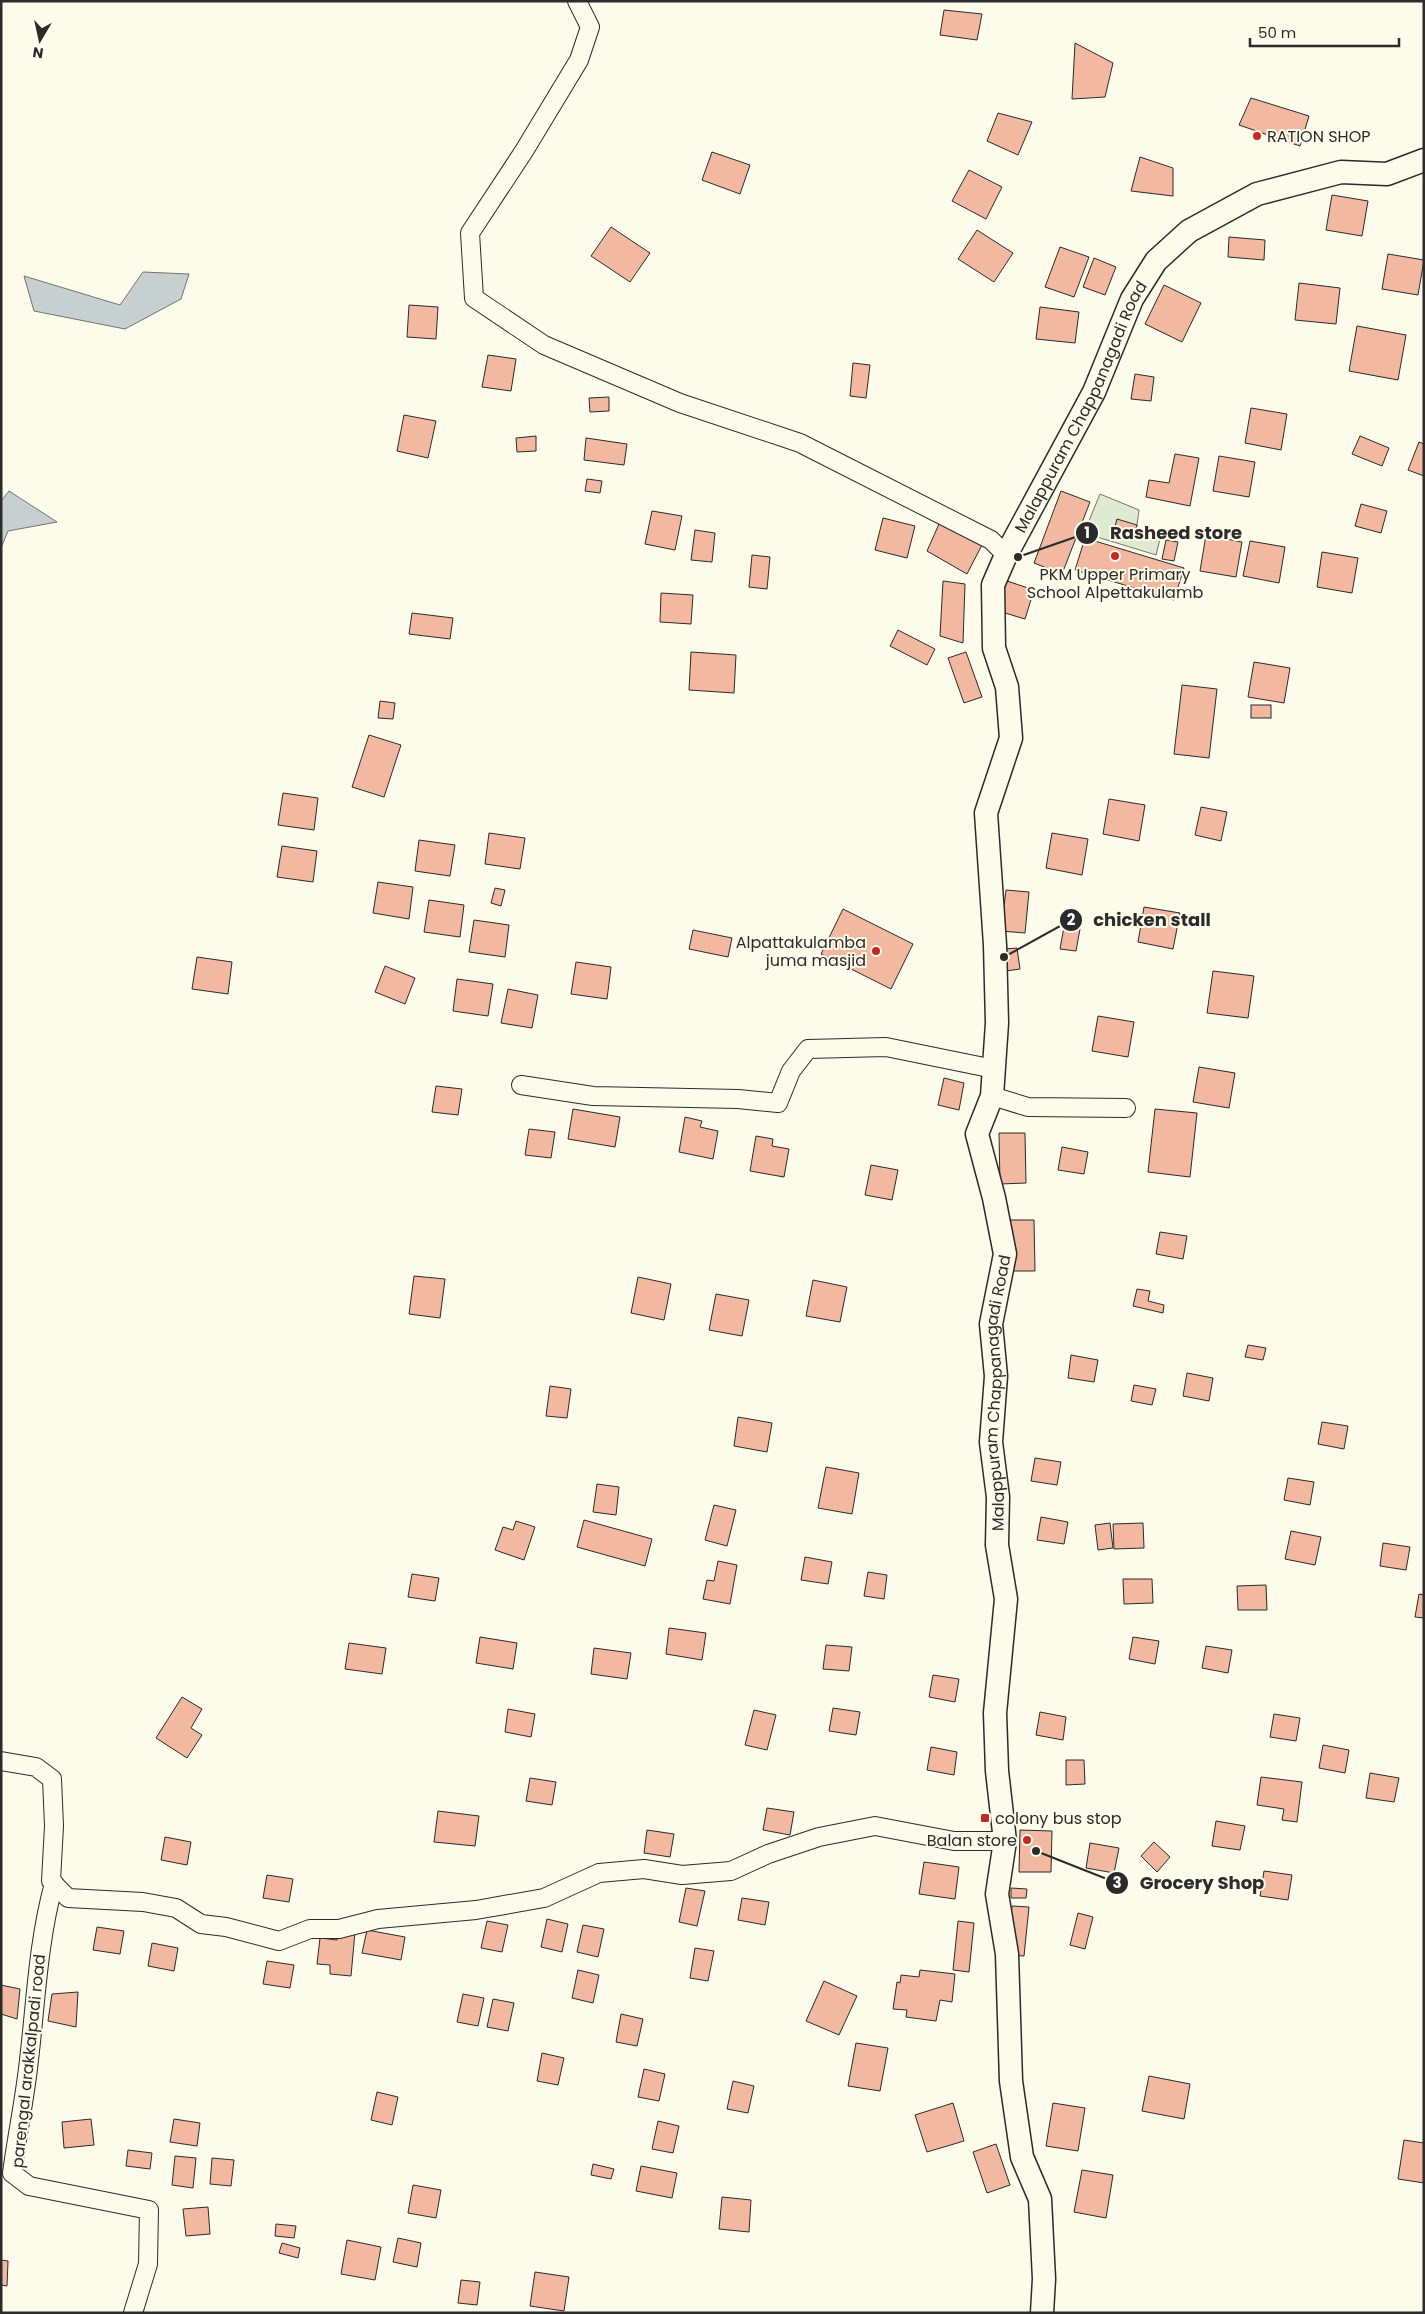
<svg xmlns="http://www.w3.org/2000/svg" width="1425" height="2314" viewBox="0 0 1425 2314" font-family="Poppins,sans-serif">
<rect width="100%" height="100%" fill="#fdfbea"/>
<path fill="#deebd1" stroke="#74746e" d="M1100 494 1139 510 1136 532 1160 539 1156 555 1084 533Z"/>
<g fill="#c7d0d0" stroke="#74746e">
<path d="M143 272 189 274 181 299 125 329 34 311 24 276 120 305Z"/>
<path d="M9 491 57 522 8 531 1 548V501Z"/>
</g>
<g fill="#f2b8a0" stroke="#2b2b2b">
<path d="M944 10 982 14 977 40 940 35Z"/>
<path d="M1075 43 1113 63 1105 97 1072 99Z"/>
<path d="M1251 98 1309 116 1300 146 1239 125Z"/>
<path d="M998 113 1032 122 1018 155 987 141Z"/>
<path d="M712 152 750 165 740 194 702 180Z"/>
<path d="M1140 157 1173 168V196L1131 191Z"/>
<path d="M969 170 1002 187 986 219 952 201Z"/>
<path d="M1332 195 1368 201 1362 236 1326 230Z"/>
<path d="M611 227 650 253 630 282 591 256Z"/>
<path d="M977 230 1013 253 994 282 958 259Z"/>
<path d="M1229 237 1265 240 1264 260 1228 257Z"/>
<path d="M1060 247 1089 257 1074 297 1045 287Z"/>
<path d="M1388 254 1424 260 1418 295 1382 289Z"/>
<path d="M1094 258 1116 267 1105 295 1083 287Z"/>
<path d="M1299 283 1340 288 1336 324 1295 320Z"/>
<path d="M1164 285 1201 303 1182 342 1145 324Z"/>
<path d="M409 305 438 307 436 339 407 337Z"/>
<path d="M1040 307 1079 312 1075 343 1036 339Z"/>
<path d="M1357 326 1406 335 1398 380 1349 371Z"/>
<path d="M488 355 516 359 511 391 482 387Z"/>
<path d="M853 363 870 365 866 398 850 396Z"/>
<path d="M1135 374 1154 377 1151 401 1131 399Z"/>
<path d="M609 397V411L590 412 589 398Z"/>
<path d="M1251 408 1287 414 1281 450 1245 443Z"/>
<path d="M404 415 436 421 428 458 397 451Z"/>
<path d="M536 436V451L517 452 516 438Z"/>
<path d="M1360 436 1389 448 1382 466 1352 454Z"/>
<path d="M586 438 627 444 624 465 584 460Z"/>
<path d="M1419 442 1424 444V476L1408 470Z"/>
<path d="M1175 454 1199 458 1190 506 1146 497 1149 480 1169 483Z"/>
<path d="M1219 456 1255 462 1249 497 1213 491Z"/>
<path d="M587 479 602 481 600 493 585 491Z"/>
<path d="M1061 491 1090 502 1062 574 1034 563Z"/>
<path d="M1361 504 1387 511 1381 533 1355 526Z"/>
<path d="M652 511 682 516 675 550 645 544Z"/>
<path d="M883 518 915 526 907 558 875 550Z"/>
<path d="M1117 519 1137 525 1133 536 1114 530Z"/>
<path d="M939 524 982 545 967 574 927 551Z"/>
<path d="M695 530 715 533 712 562 691 560Z"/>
<path d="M1206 535 1242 542 1236 577 1200 571Z"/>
<path d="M1085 538 1184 568 1174 600 1075 570Z"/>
<path d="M1166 540 1178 542 1174 561 1162 559Z"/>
<path d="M1250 541 1285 547 1279 583 1243 576Z"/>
<path d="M1322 552 1358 558 1352 593 1317 587Z"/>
<path d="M752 555 770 557 767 589 749 587Z"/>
<path d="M1004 580 1034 590 1025 619 995 610Z"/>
<path d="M943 581 965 584 963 643 940 636Z"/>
<path d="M661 593 693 595 691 624 660 622Z"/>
<path d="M412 613 453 618 450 639 409 634Z"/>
<path d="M898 630 935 649 927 665 890 646Z"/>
<path d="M691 652 736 655 734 693 689 690Z"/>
<path d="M966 652 982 697 964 703 948 658Z"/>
<path d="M1254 662 1290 668 1284 703 1248 697Z"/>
<path d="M1182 685 1217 689 1209 758 1174 754Z"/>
<path d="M380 701 395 703 393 719 378 718Z"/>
<rect x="1251" y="705" width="20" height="13"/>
<path d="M369 735 401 745 384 797 352 787Z"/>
<path d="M283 793 318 798 314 830 278 825Z"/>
<path d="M1109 799 1145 805 1139 841 1103 834Z"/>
<path d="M1201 807 1227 812 1221 841 1195 835Z"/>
<path d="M489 833 525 838 520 869 485 864Z"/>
<path d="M1052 833 1088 839 1082 875 1046 868Z"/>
<path d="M419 840 455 845 450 876 415 871Z"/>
<path d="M282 846 317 851 313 882 277 877Z"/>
<path d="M378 882 413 887 409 919 373 913Z"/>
<path d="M495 888 505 890 501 906 491 903Z"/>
<path d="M1006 890 1029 892 1025 933 1001 931Z"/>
<path d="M429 900 464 905 460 937 424 932Z"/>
<path d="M1144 907 1180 913 1173 949 1138 942Z"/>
<path d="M843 909 913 944 891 989 821 954Z"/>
<path d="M474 920 509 925 505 957 469 952Z"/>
<path d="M1064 927 1080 929 1076 951 1060 949Z"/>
<path d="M693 930 732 938 728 957 689 949Z"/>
<path d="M1017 948 1020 969 1006 971 1004 949Z"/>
<path d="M197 957 232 962 228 994 192 989Z"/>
<path d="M576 962 611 967 607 999 571 994Z"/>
<path d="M385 966 415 978 405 1004 375 992Z"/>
<path d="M1213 971 1254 976 1248 1018 1207 1013Z"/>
<path d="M457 979 493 984 488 1016 453 1011Z"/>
<path d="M508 989 538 995 532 1028 501 1023Z"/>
<path d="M1098 1016 1134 1022 1128 1057 1092 1051Z"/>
<path d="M1199 1067 1235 1073 1229 1108 1193 1102Z"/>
<path d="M944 1078 964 1083 959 1110 938 1105Z"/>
<path d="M436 1086 462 1089 458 1115 432 1112Z"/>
<path d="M573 1109 620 1117 615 1147 568 1139Z"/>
<path d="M1155 1109 1197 1113 1190 1177 1148 1172Z"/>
<path d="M685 1117 702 1121 700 1127 718 1131 713 1159 679 1152Z"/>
<path d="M529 1129 555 1132 551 1158 525 1155Z"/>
<path d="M999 1133H1025L1026 1183 1000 1184Z"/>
<path d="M756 1136 773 1139 772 1146 789 1149 784 1177 750 1171Z"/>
<path d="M1062 1147 1088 1152 1084 1174 1058 1170Z"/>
<path d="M871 1165 898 1170 892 1200 865 1195Z"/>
<path d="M1009 1220H1034L1035 1271H1009Z"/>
<path d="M1160 1232 1187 1236 1183 1259 1156 1254Z"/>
<path d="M414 1276 445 1279 440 1318 409 1314Z"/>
<path d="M638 1277 671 1284 664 1320 631 1313Z"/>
<path d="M813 1280 847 1287 840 1322 806 1316Z"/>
<path d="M1137 1289 1150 1291 1148 1301 1164 1305 1163 1313 1133 1306Z"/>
<path d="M716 1294 749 1300 742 1336 709 1330Z"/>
<path d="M1248 1345 1266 1348 1263 1360 1245 1357Z"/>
<path d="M1071 1355 1098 1360 1094 1382 1068 1378Z"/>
<path d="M1187 1373 1213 1378 1209 1401 1183 1396Z"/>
<path d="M1134 1385 1156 1389 1152 1405 1131 1401Z"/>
<path d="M550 1386 571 1389 567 1418 546 1416Z"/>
<path d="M738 1417 772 1423 767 1452 734 1446Z"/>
<path d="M1322 1422 1348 1426 1344 1449 1318 1444Z"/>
<path d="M1035 1458 1061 1462 1057 1485 1031 1481Z"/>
<path d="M826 1467 859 1473 852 1514 818 1508Z"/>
<path d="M1288 1478 1314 1482 1310 1505 1284 1500Z"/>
<path d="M597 1484 619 1487 616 1515 593 1512Z"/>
<path d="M714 1505 736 1510 727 1546 705 1540Z"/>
<path d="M1041 1517 1068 1522 1064 1544 1037 1540Z"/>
<path d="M584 1520 652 1539 645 1566 577 1547Z"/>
<path d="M516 1521 535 1527 524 1560 495 1550 503 1527 513 1530Z"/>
<path d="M1110 1523 1113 1548 1098 1550 1095 1525Z"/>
<path d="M1143 1523 1144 1548 1114 1549 1113 1524Z"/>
<path d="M1291 1531 1321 1537 1315 1565 1285 1559Z"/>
<path d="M1383 1543 1410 1547 1406 1570 1380 1566Z"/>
<path d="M805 1557 832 1562 828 1584 801 1580Z"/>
<path d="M718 1561 737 1565 730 1604 703 1599 707 1580 714 1581Z"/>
<path d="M868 1572 887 1575 884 1599 864 1596Z"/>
<path d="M412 1574 439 1578 435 1601 408 1597Z"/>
<path d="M1123 1579H1152L1153 1603 1124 1604Z"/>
<path d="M1266 1585 1267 1610H1238L1237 1586Z"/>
<path d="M1419 1594 1424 1595V1618L1415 1617Z"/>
<path d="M669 1628 706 1633 702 1660 666 1654Z"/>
<path d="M480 1637 517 1643 513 1669 476 1663Z"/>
<path d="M1133 1637 1159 1641 1155 1664 1129 1659Z"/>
<path d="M349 1643 386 1648 382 1674 345 1669Z"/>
<path d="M826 1645 852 1647 849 1671 823 1669Z"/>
<path d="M1206 1646 1232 1650 1228 1673 1202 1668Z"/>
<path d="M594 1648 631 1653 627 1679 591 1674Z"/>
<path d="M933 1675 959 1679 955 1702 929 1697Z"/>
<path d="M182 1697 202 1709 191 1728 202 1735 187 1758 156 1738Z"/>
<path d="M833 1708 860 1712 856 1735 829 1731Z"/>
<path d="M508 1709 535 1714 531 1737 505 1732Z"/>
<path d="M754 1710 776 1715 767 1750 745 1745Z"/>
<path d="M1040 1712 1066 1717 1063 1740 1036 1735Z"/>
<path d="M1274 1714 1300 1718 1296 1741 1270 1737Z"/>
<path d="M1323 1745 1349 1750 1345 1773 1319 1768Z"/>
<path d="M931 1747 957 1752 954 1775 927 1770Z"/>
<path d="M1066 1760H1084L1085 1784 1066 1785Z"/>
<path d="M1370 1773 1399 1778 1394 1802 1366 1798Z"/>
<path d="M1261 1777 1302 1782 1297 1822 1282 1820 1284 1809 1257 1805Z"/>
<path d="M530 1778 556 1782 552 1805 526 1801Z"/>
<path d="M767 1808 794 1812 790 1835 763 1830Z"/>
<path d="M438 1811 479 1816 475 1846 434 1842Z"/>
<path d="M1216 1821 1245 1826 1240 1850 1212 1846Z"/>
<path d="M647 1830 674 1834 670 1857 644 1853Z"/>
<path d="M1020 1830 1052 1831 1051 1872H1019Z"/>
<path d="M165 1837 191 1842 187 1865 161 1860Z"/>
<path d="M1154 1842 1170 1857 1157 1872 1141 1856Z"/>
<path d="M1090 1843 1119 1848 1114 1873 1086 1868Z"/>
<path d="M924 1862 959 1867 955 1899 919 1894Z"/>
<path d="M1264 1871 1292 1875 1288 1900 1260 1896Z"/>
<path d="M267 1875 293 1879 289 1902 263 1898Z"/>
<path d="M686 1888 705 1891 697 1926 679 1922Z"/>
<path d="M1011 1888 1027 1889 1026 1898H1011Z"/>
<path d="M742 1898 769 1902 765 1925 738 1920Z"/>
<path d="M1012 1906 1029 1907 1024 1956 1008 1955Z"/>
<path d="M1078 1913 1093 1917 1085 1949 1070 1945Z"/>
<path d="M547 1919 568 1924 562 1952 541 1947Z"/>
<path d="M487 1921 508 1925 502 1952 481 1948Z"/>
<path d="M958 1921 974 1923 969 1972 953 1970Z"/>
<path d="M583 1925 604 1929 598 1957 577 1952Z"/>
<path d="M97 1927 124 1931 120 1954 93 1950Z"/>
<path d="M367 1930 405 1937 401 1960 362 1953Z"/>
<path d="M337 1931 355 1932 351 1976 330 1974V1965L317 1964 320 1938 337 1940Z"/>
<path d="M152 1943 178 1948 174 1971 148 1966Z"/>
<path d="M695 1948 714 1951 708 1981 690 1978Z"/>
<path d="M267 1961 294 1965 290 1988 263 1984Z"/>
<path d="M578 1970 599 1975 593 2003 572 1998Z"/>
<path d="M920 1970 955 1974 952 2002 940 2000 936 2021 906 2017 907 2010 893 2009 897 1982 900 1983 901 1975 919 1977Z"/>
<path d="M824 1981 857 1996 839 2035 806 2021Z"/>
<path d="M1 1985 20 1989 17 2019 1 2014Z"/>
<path d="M78 1992 76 2027 48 2021 52 1994Z"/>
<path d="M463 1994 484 1998 478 2026 457 2022Z"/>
<path d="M493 1999 514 2003 508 2031 487 2027Z"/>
<path d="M621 2014 643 2019 637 2046 616 2042Z"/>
<path d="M856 2043 888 2048 880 2091 848 2086Z"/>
<path d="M542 2053 564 2058 558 2085 537 2081Z"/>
<path d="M644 2069 665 2074 659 2101 638 2097Z"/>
<path d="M1149 2076 1190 2084 1184 2119 1142 2111Z"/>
<path d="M733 2081 754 2086 748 2113 727 2109Z"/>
<path d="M377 2092 398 2097 392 2125 371 2120Z"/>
<path d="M953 2103 964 2141 927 2152 915 2115Z"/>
<path d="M1053 2103 1085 2108 1078 2151 1046 2146Z"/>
<path d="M91 2119 94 2145 64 2148 62 2122Z"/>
<path d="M174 2119 200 2123 197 2146 170 2142Z"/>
<path d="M658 2121 679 2126 673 2153 652 2149Z"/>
<path d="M1404 2140 1424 2143V2183L1398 2179Z"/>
<path d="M996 2144 1010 2185 987 2193 973 2152Z"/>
<path d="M128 2150 152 2153 150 2169 126 2166Z"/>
<path d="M175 2156 196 2158 193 2188 172 2185Z"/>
<path d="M212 2158 234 2160 231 2186 210 2184Z"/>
<path d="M593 2164 614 2169 611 2179 591 2175Z"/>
<path d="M641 2166 677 2173 672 2198 636 2191Z"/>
<path d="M1082 2170 1113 2175 1106 2218 1074 2212Z"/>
<path d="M413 2185 441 2190 436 2218 408 2213Z"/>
<path d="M722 2197 751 2200 749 2232 719 2229Z"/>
<path d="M208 2207 210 2234 186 2236 183 2209Z"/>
<path d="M276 2224 296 2226 294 2238 275 2236Z"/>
<path d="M398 2238 421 2243 417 2267 393 2262Z"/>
<path d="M347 2240 381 2247 375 2280 341 2274Z"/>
<path d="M282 2243 300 2248 298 2258 279 2253Z"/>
<path d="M1 2260 8 2261 7 2286 1 2285Z"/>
<path d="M535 2272 569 2277 564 2311 530 2306Z"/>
<path d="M461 2280 480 2282 477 2305 458 2303Z"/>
</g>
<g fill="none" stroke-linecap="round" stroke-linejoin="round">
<g stroke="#2b2b2b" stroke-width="20">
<g id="minor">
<path d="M577 1 590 27 579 60 524 151 470 233 474 298 544 345 680 403 800 443 991 540 1006 555"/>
<path d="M521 1085 593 1096 738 1099 778 1103 791 1071 808 1049 886 1047 994 1069"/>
<path d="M992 1096 1028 1107 1126 1108"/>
<path d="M1 1761 36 1767 52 1779 54 1826 51 1881 68 1898 143 1902 176 1908 201 1924 226 1927 279 1941 310 1929H339L378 1919 476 1910 544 1898 599 1873 644 1869 682 1875 731 1871 768 1854 819 1837 875 1826 954 1841H1005"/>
<path d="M54 1883C38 1942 36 2000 29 2060 25 2098 17 2135 12 2173L29 2186 149 2210 148 2264 133 2313"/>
</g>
</g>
<g stroke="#2b2b2b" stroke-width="25">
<g id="tertiary">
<path id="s1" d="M1042 2313 1044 2279 1040 2199 1022 2157 1011 2081 1007 1954 997 1894 1005 1841 997 1771 995 1713 1006 1599 997 1545 998 1497 991 1442 996 1376 991 1324 1005 1254 994 1198 977 1134 992 1096 997 1023 995 945 986 813 1011 738 1007 687 994 648 993 585 1006 555 1094 392 1132 299 1156 261 1189 231 1257 194 1341 172 1387 174 1424 160"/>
</g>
</g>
<use href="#minor" stroke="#fdfbea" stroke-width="18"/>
<use href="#tertiary" stroke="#fdfbea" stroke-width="22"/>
</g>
<g fill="#c62828" stroke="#fdfbea" stroke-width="2">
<circle cx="1257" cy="136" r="5"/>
<circle cx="1115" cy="556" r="5"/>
<circle cx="876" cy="951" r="5"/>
<rect x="980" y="1813" width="10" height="10" rx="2.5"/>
<circle cx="1027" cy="1840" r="5"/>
</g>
<g text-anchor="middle" stroke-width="4" stroke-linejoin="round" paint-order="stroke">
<g font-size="16" fill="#2b2b2b" stroke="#fdfbea" text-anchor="start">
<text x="1267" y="142">RATION SHOP</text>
<text x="1115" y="580" text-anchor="middle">PKM Upper Primary<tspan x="1115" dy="18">School Alpettakulamb</tspan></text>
<text x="866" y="948" text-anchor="end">Alpattakulamba<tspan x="866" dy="18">juma masjid</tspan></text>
<text x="995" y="1824">colony bus stop</text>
<text x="1017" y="1846" text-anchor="end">Balan store</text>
</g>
<g font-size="16" fill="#2b2b2b" stroke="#fdfbea">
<text dy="6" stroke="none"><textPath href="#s1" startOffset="1950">Malappuram Chappanagadi Road</textPath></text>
<text dy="6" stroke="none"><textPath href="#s1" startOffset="929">Malappuram Chappanagadi Road</textPath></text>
<text transform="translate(28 2061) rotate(-84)" y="6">parengal arakkalpadi road</text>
</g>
</g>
<path fill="none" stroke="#2b2b2b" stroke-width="2" d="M1018 557L1087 533M1004 957L1071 920M1036 1851L1117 1883"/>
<g fill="#2b2b2b" stroke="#fdfbea" stroke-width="2">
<circle cx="1018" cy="557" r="5"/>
<circle cx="1004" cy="957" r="5"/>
<circle cx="1036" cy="1851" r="5"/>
<circle cx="1087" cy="533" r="12"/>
<circle cx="1071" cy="920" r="12"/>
<circle cx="1117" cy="1883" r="12"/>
</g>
<g font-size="15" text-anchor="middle" font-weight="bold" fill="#fff">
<text x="1087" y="538">1</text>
<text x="1071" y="925">2</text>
<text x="1117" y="1888">3</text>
</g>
<g font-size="18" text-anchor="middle" font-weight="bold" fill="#2b2b2b" stroke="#fdfbea" stroke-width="4" stroke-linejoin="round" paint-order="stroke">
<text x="1176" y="539">Rasheed store</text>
<text x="1152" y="926">chicken stall</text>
<text x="1202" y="1889">Grocery Shop</text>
</g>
<rect width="1425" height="2314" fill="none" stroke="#2b2b2b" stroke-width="5"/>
<g transform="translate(40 40) rotate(189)" stroke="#fdfbea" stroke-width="4" paint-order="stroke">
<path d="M0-4L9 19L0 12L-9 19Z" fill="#2b2b2b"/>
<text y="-8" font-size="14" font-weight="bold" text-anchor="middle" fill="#2b2b2b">N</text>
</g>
<path d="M1250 38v8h149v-8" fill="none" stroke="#2b2b2b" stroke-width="2.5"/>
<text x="1258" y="38" font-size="15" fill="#2b2b2b" stroke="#fdfbea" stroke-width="4" paint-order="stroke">50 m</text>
</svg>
